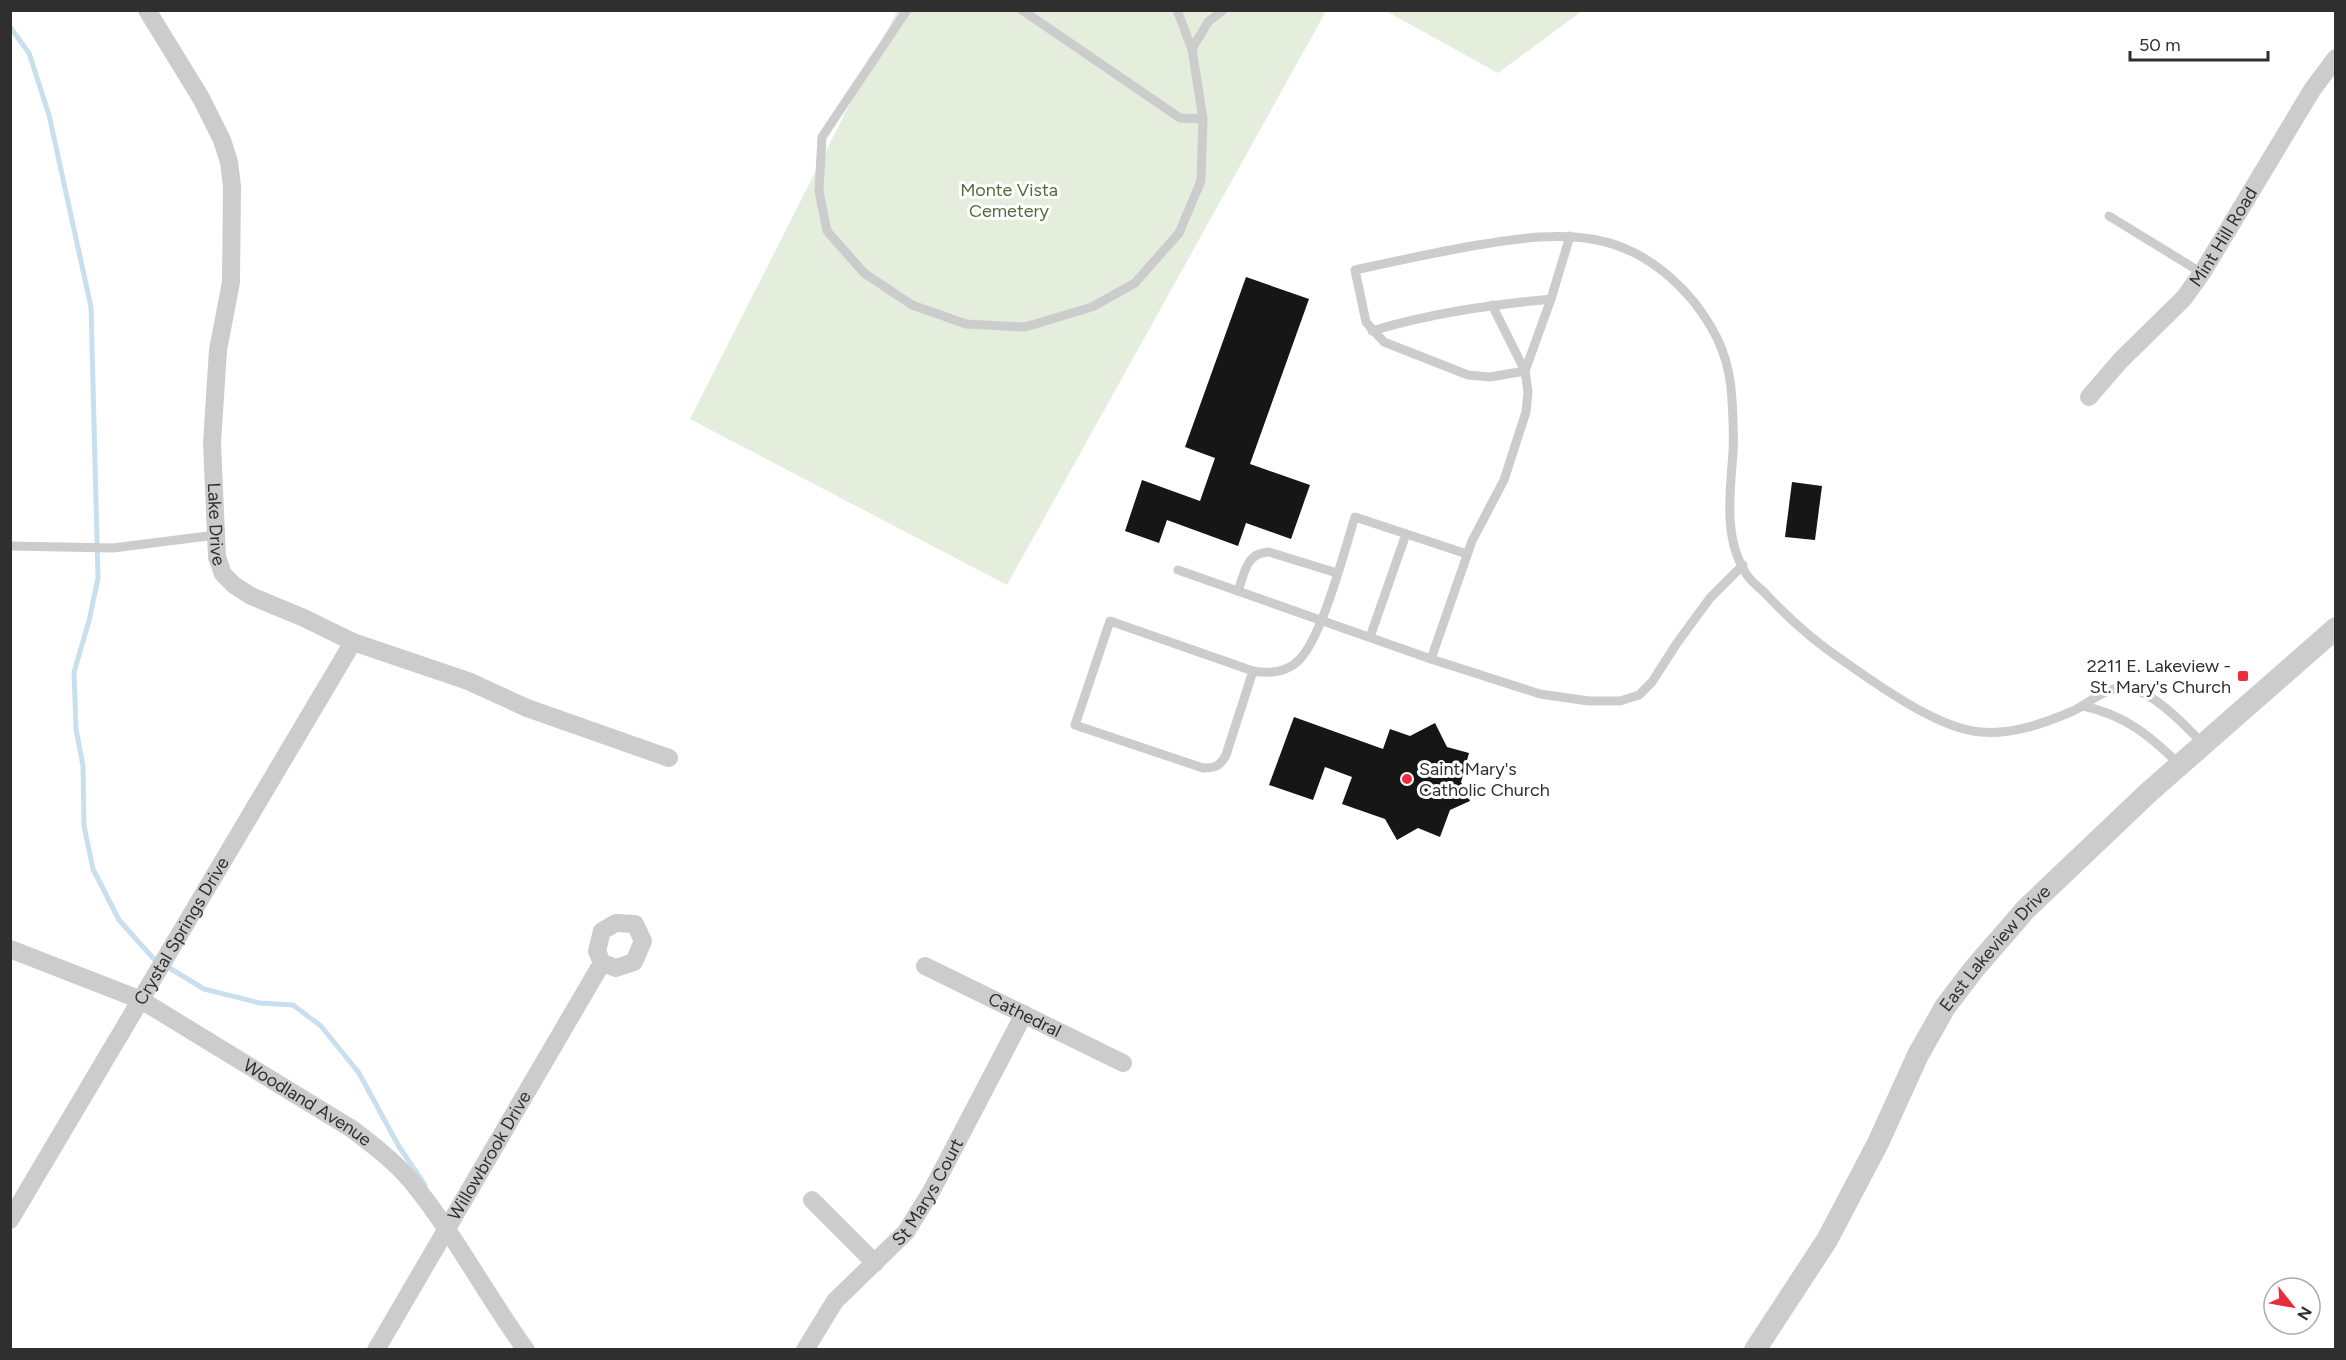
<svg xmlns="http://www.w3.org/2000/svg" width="2346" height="1360" viewBox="0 0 2346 1360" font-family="Figtree,sans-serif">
<rect width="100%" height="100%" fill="#fff"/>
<g fill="#e5eddc">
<path d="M897 11H1326L1007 585 690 419Z"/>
<path d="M1386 11H1582L1498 73Z"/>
</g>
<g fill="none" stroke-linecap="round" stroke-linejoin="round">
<path stroke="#c8dfed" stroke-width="5" d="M10 27 29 53 49 115 91 307 98 578 89 621 74 672 76 729 83 766 84 826 93 869 119 920 153 958 204 989 260 1003 293 1005 321 1026 359 1073 398 1145 425 1185"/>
</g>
<g fill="#161616">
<path d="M1246 277 1309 299 1250 464 1310 485 1291 539 1246 523 1238 546 1167 520 1159 543 1125 531 1142 480 1200 501 1215 458 1185 447Z"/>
<path d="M1792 482 1822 486 1815 540 1785 537Z"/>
<path d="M1294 717 1383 749 1390 729 1410 736 1435 723 1447 747 1469 753 1461 782 1470 801 1450 810 1440 837 1418 828 1397 840 1385 819 1342 804 1352 777 1325 767 1313 800 1269 785Z"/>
</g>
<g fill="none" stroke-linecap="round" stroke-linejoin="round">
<g stroke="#ccc" stroke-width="9">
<path d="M907 10 822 137 819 191 827 231 864 273 912 305 966 324 1025 327 1092 307 1135 283 1179 233 1201 181 1203 119 1192 49 1177 10"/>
<path d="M1022 10 1180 118 1203 119"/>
<path d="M1192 49 1208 22 1223 10"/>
<path d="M2109 216 2202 273"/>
<path d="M1570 236 1551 299 1525 371 1490 377 1468 375 1384 342 1366 322 1355 270C1396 261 1437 252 1478 245 1566 230 1632 227 1694 302 1718 333 1730 360 1732 400 1733 417 1734 436 1733 453 1730 494 1723 539 1747 575 1751 581 1758 587 1764 592 1788 618 1815 642 1845 662 1879 686 1939 729 1981 732 2012 735 2045 723 2073 711 2089 703 2108 685 2127 688 2153 691 2185 725 2203 744"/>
<path d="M1372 331C1431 313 1490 305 1551 299"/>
<path d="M10 546 113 548 216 535"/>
<path d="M1178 570 1431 659 1540 694 1589 701H1620L1639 695 1652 682 1677 643 1710 598 1743 565"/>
<path d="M1238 591C1245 572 1246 553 1269 552L1337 573"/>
<path d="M1370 637 1406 534"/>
<path d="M1431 659 1472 541 1504 480 1526 412 1528 392 1525 371 1492 305"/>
<path d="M1253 671 1226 755C1220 766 1216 768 1203 768L1075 725 1110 621 1253 671C1270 674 1287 673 1300 659 1323 634 1344 552 1355 517L1467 554"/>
<path d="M2083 706C2125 715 2149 735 2179 764"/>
</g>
<g stroke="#ccc" stroke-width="18">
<path id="s1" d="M147 10 201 98 222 140 229 162 232 186 231 282 218 350 212 443 217 557 223 574 234 585 251 596 304 618 353 642 468 681 527 708 669 758"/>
<path id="s2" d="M2089 397 2120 361 2184 298 2202 273 2312 90 2336 58"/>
<path d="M616 923 635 924 643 941 634 962 616 968 602 963 597 951 602 931Z"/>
<path id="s3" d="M10 949 141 1000 352 1129C373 1145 394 1161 411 1181 454 1233 486 1295 526 1350"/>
<path id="s4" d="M925 966 1123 1063"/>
<path d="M812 1200 875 1263"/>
<path id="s5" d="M10 1220 353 642"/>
<path id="s6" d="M376 1350 602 963"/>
<path id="s7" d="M805 1350 835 1301 906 1232 932 1190 1024 1014"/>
</g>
<path stroke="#ccc" stroke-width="22" id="s8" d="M1755 1350 1827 1240 1878 1143 1918 1055 1945 1007 1974 969 2026 909 2149 792 2336 628"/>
</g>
<g fill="#eb2c3c" stroke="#fff" stroke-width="2">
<rect x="2237" y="670" width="12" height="12" rx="3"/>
<circle cx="1407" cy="779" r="6"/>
</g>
<g text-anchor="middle" stroke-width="6" stroke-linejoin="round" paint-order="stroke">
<g font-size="18" fill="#526c3a" stroke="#fff">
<text x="1009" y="196">Monte Vista<tspan x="1009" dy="21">Cemetery</tspan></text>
</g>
<g font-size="18" fill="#2f2f2f" stroke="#fff">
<text dy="6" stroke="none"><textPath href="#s2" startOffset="210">Mint Hill Road</textPath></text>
<text dy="6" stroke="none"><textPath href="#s1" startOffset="537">Lake Drive</textPath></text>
<text dy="6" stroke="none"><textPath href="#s5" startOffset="336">Crystal Springs Drive</textPath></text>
<text dy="6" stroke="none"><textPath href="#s8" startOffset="470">East Lakeview Drive</textPath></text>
<text dy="6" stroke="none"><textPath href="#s4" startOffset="111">Cathedral</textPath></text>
<text dy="6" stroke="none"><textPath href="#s3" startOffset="336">Woodland Avenue</textPath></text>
<text dy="6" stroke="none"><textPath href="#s6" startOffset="225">Willowbrook Drive</textPath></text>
<text dy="6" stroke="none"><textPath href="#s7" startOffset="202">St Marys Court</textPath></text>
</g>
<g font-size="18" fill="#2f2f2f" stroke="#fff" text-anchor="end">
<text x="2231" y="672">2211 E. Lakeview -<tspan x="2231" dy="21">St. Mary's Church</tspan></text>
<text x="1419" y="775" text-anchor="start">Saint Mary's<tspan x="1419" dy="21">Catholic Church</tspan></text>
</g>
</g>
<rect width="2346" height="1360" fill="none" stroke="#2f2f2f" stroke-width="24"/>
<g transform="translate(2292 1306) rotate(121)"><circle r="28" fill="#ffffff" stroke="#acacac" stroke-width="1.5"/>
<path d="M0-4.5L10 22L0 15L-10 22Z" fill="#eb2c3c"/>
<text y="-9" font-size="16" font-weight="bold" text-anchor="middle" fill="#2f2f2f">N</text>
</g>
<path d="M2130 51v9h138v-9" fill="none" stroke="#2f2f2f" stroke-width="3"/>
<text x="2139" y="51" font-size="18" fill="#2f2f2f" stroke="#ffffff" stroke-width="4.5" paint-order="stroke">50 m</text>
</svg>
